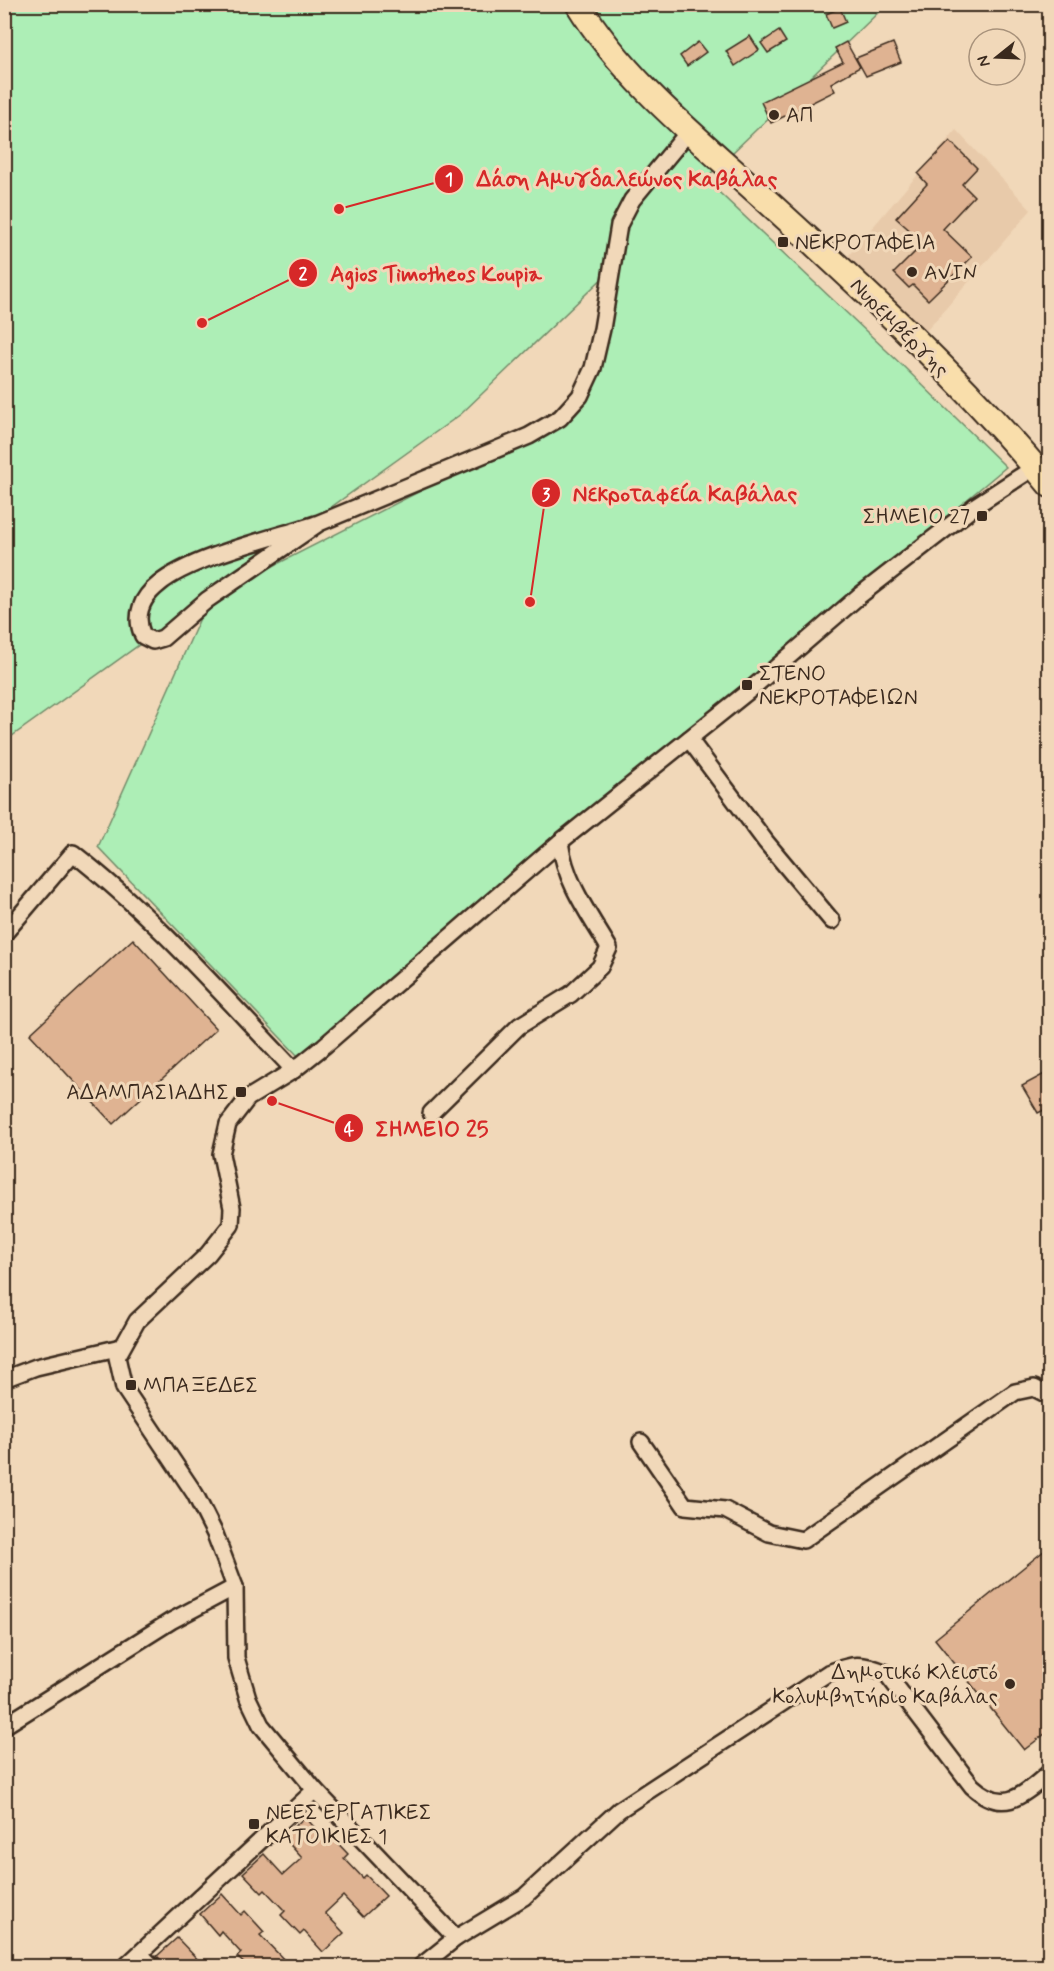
<svg xmlns="http://www.w3.org/2000/svg" width="1054" height="1971" viewBox="0 0 1054 1971" font-family="Mynerve,sans-serif">
<rect width="100%" height="100%" fill="#f1d8b9"/>
<filter id="ink" filterUnits="userSpaceOnUse"><feTurbulence type="fractalNoise" baseFrequency=".0167" numOctaves="2"/><feDisplacementMap in="SourceGraphic" scale="12" xChannelSelector="R" yChannelSelector="G"/><feConvolveMatrix kernelMatrix="1 2 1 2 8 2 1 2 1" color-interpolation-filters="sRGB"/></filter>
<g filter="url(#ink)">
<path fill="#e8caaa" d="M956 130 1031 210 921 337 842 263Z"/>
<path fill="#adeeb6" stroke="#748c6a" stroke-width="1.5" d="M5 5H886L705 179 904 367 1006 467 299 1057 98 847 201 616 232 587 544 428 585 399 612 269 461 414 5 741Z"/>
<g fill="#dfb392" stroke="#3b2a1e" stroke-width="1.5">
<path d="M840 8 846 22 832 28 826 14Z"/>
<path d="M779 31 786 42 768 53 761 43Z"/>
<path d="M750 36 759 50 735 66 726 51Z"/>
<path d="M698 42 706 52 687 66 680 56Z"/>
<path d="M846 42 860 67 831 83 835 91 771 123 761 102 843 62 835 48Z"/>
<path d="M893 43 901 62 866 76 856 58Z"/>
<path d="M950 141 977 168 962 184 974 196 943 229 972 257 928 300 913 285 909 288 894 273 924 243 896 218 927 184 918 174Z"/>
<path d="M133 939 216 1029 113 1124 30 1034Z"/>
<path d="M1050 1071V1107L1038 1113 1022 1086Z"/>
<path d="M1050 1546V1730L1024 1750 935 1639Z"/>
<path d="M305 1817 324 1838 329 1834 348 1854 344 1858 363 1878 366 1875 386 1896 363 1917 343 1896 325 1913 344 1933 323 1952 304 1931 300 1935 281 1915 285 1911 265 1890 262 1893 243 1873 264 1854 283 1875 302 1858 283 1837Z"/>
<path d="M222 1894 241 1915 245 1911 264 1932 260 1935 290 1966H247L237 1957 241 1953 221 1931 218 1935 200 1914Z"/>
<path d="M177 1938 204 1966H167L157 1956Z"/>
</g>
<g fill="none" stroke-linecap="round" stroke-linejoin="round">
<g stroke="#3b2a1e" stroke-width="20">
<g id="street">
<path d="M319 523C277 537 191 557 159 584 141 598 134 616 143 636L153 641 163 638 207 600 319 523 529 436 560 418 580 396 593 368 602 329 619 225 632 200 689 131"/>
<path d="M689 739 766 842 832 921"/>
<path d="M4 934 73 853C154 916 223 996 294 1070"/>
<path d="M431 1113 519 1026 571 994 600 967 609 948C589 914 565 882 560 842"/>
<path d="M4 1379 36 1367 121 1347"/>
<path d="M641 1442 685 1506 725 1510 769 1533 803 1540 1015 1392 1034 1388 1050 1396"/>
<path d="M4 1726 171 1621 235 1587"/>
<path d="M456 1938 524 1897 619 1810 828 1673C853 1664 861 1662 886 1673L972 1786C1004 1815 1022 1796 1050 1772"/>
<path d="M140 1954 152 1966"/>
<path d="M126 1966 315 1790"/>
<path d="M421 1966 456 1938 315 1790 261 1725 248 1698 236 1658 235 1587 215 1534 195 1494 124 1388 117 1357 137 1321 208 1254 231 1225 232 1208 221 1154 228 1124 248 1098 294 1070 324 1046 560 842 750 690 859 596 975 506 1035 467"/>
</g>
</g>
<g stroke="#3b2a1e" stroke-width="28">
<path id="primary" d="M578 4C626 82 700 140 767 201 865 290 965 382 1050 485"/>
</g>
<use href="#street" stroke="#f1d8b9" stroke-width="15"/>
<use href="#primary" stroke="#f9deab" stroke-width="24"/>
</g>
</g>
<g fill="#3b2a1e" stroke="#f1d8b9" stroke-width="2">
<circle cx="774" cy="115" r="6"/>
<rect x="777" y="236" width="12" height="12" rx="3"/>
<circle cx="912" cy="272" r="6"/>
<rect x="976" y="510" width="12" height="12" rx="3"/>
<rect x="741" y="679" width="12" height="12" rx="3"/>
<rect x="235" y="1086" width="12" height="12" rx="3"/>
<rect x="125" y="1379" width="12" height="12" rx="3"/>
<circle cx="1010" cy="1684" r="6"/>
<rect x="248" y="1818" width="12" height="12" rx="3"/>
</g>
<g text-anchor="middle" stroke-width="6" stroke-linejoin="round" paint-order="stroke">
<g font-size="21" fill="#3b2a1e" stroke="#f1d8b9" text-anchor="start">
<text x="786" y="122">ΑΠ</text>
<text x="795" y="249">ΝΕΚΡΟΤΑΦΕΙΑ</text>
<text x="924" y="279">AVIN</text>
<text x="970" y="523" text-anchor="end">ΣΗΜΕΙΟ 27</text>
<text x="759" y="680">ΣΤΕΝΟ<tspan x="759" dy="24">ΝΕΚΡΟΤΑΦΕΙΩΝ</tspan></text>
<text x="229" y="1099" text-anchor="end">ΑΔΑΜΠΑΣΙΑΔΗΣ</text>
<text x="143" y="1392">ΜΠΑΞΕΔΕΣ</text>
<text x="998" y="1679" text-anchor="end">Δημοτικό Κλειστό<tspan x="998" dy="24">Κολυμβητήριο Καβάλας</tspan></text>
<text x="266" y="1819">ΝΕΕΣ ΕΡΓΑΤΙΚΕΣ<tspan x="266" dy="24">ΚΑΤΟΙΚΙΕΣ 1</tspan></text>
</g>
<g font-size="21" fill="#3b2a1e" stroke="#f1d8b9">
<text transform="translate(900 327) rotate(45)" y="7">Νυρεμβέργης</text>
</g>
</g>
<path fill="none" stroke="#d62828" stroke-width="2" d="M339 209L449 179M202 323L303 273M530 602L546 493M272 1101L349 1128"/>
<g fill="#d62828" stroke="#f1d8b9" stroke-width="2">
<circle cx="339" cy="209" r="6"/>
<circle cx="202" cy="323" r="6"/>
<circle cx="530" cy="602" r="6"/>
<circle cx="272" cy="1101" r="6"/>
<circle cx="449" cy="179" r="15"/>
<circle cx="303" cy="273" r="15"/>
<circle cx="546" cy="493" r="15"/>
<circle cx="349" cy="1128" r="15"/>
</g>
<g font-size="18" text-anchor="middle" font-weight="bold" fill="#fff">
<text x="449" y="185">1</text>
<text x="303" y="279">2</text>
<text x="546" y="500">3</text>
<text x="349" y="1135">4</text>
</g>
<g font-size="22" text-anchor="middle" font-weight="bold" fill="#d62828" stroke="#f1d8b9" stroke-width="6" stroke-linejoin="round" paint-order="stroke">
<text x="627" y="186">Δάση Αμυγδαλεώνος Καβάλας</text>
<text x="436" y="281">Agios Timotheos Koupia</text>
<text x="685" y="501">Νεκροταφεία Καβάλας</text>
<text x="432" y="1136">ΣΗΜΕΙΟ 25</text>
</g>
<rect width="1054" height="1971" fill="none" stroke="#f1d8b9" stroke-width="24"/>
<rect x="12" y="12" width="1030" height="1947" fill="none" stroke="#3b2a1e" stroke-width="2" filter="url(#ink)"/>
<g transform="translate(997 57) rotate(252)"><circle r="28" fill="#f1d8b9" stroke="#a8927b" stroke-width="1.5"/>
<path d="M0-4.5L10 22L0 15L-10 22Z" fill="#3b2a1e"/>
<text y="-9" font-size="16" font-weight="bold" text-anchor="middle" fill="#3b2a1e">N</text>
</g>
</svg>
